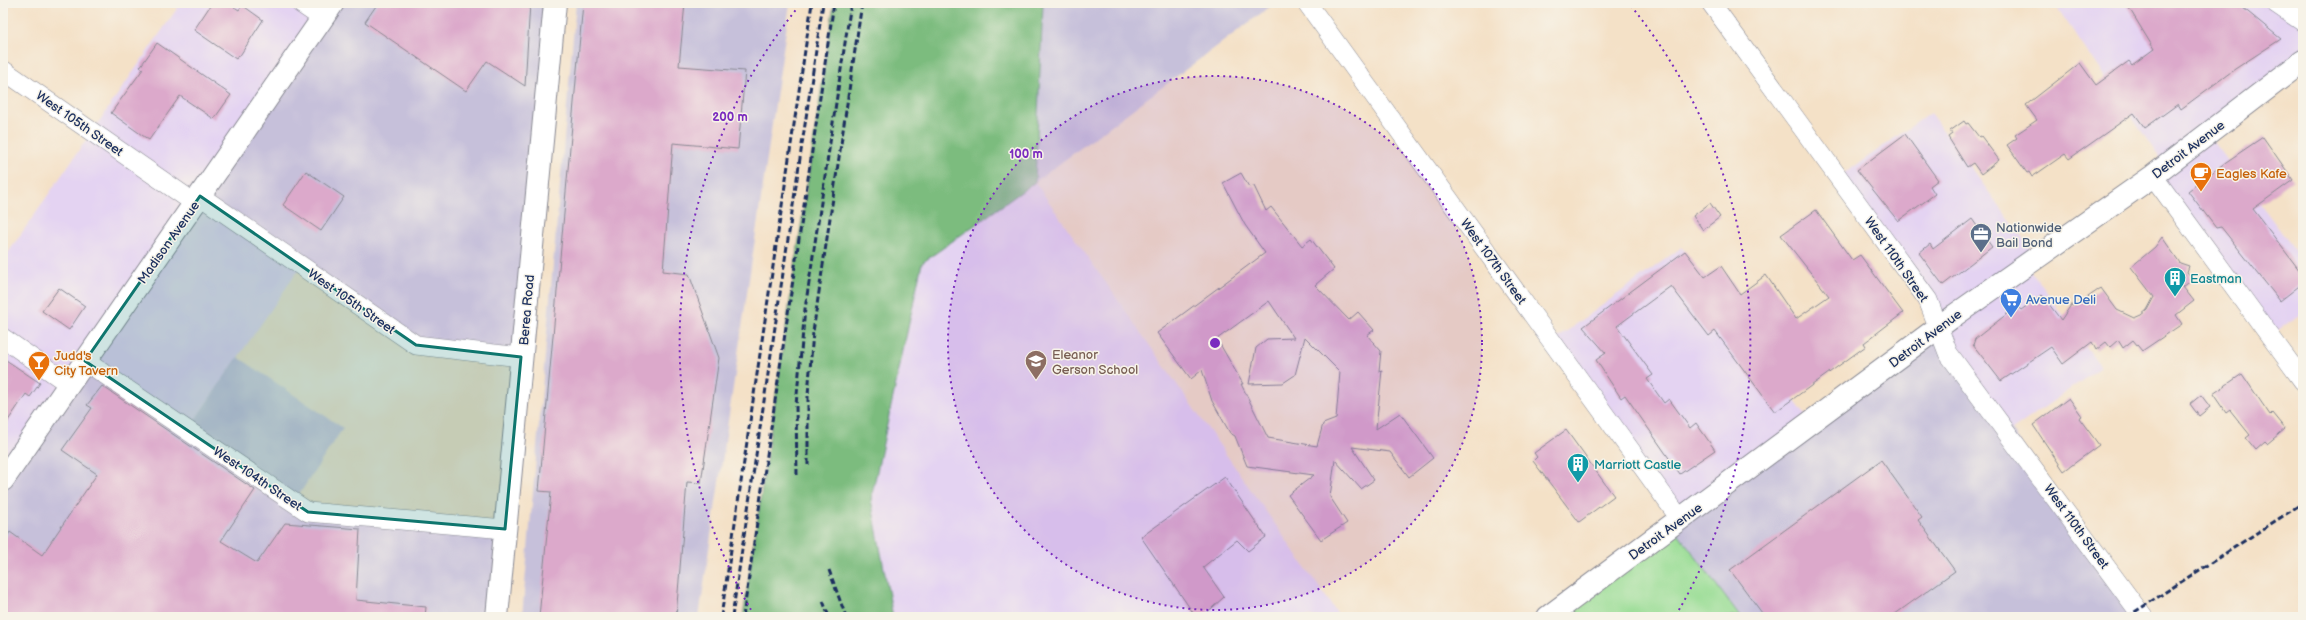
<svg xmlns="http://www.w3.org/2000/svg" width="2306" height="620" viewBox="0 0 2306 620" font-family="'Balsamiq Sans',sans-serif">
<rect width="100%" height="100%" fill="#f7f3e8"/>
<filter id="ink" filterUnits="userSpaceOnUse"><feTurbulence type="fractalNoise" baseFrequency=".025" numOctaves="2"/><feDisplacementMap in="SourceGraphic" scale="8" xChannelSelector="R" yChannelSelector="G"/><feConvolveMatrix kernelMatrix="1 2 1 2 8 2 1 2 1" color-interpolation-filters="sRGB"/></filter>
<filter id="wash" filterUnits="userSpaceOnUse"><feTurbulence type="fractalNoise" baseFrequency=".012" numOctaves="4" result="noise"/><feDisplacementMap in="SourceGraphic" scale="16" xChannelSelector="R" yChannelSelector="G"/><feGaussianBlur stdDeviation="0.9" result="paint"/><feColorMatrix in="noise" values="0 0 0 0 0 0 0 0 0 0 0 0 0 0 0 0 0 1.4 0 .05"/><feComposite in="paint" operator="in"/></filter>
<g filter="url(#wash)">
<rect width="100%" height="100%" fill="#f4e1c7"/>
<g fill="#e4d3f2">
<path d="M181 3H300L322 18 301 266 188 430 3 480V260Z"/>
<path d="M2054 3H2275L2303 22V61L2208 134 2303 261V312L2270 336 2153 176 2165 166Z"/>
<path d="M1930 113 2037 257 2027 265 2101 367 2008 433 1838 178Z"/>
<path d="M1035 182 1340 617H893L871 499 922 263Z"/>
<path d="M1682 247 1811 423 1681 520 1552 342Z"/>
</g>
<g fill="#c6c0da">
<path d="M300 3H555L521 357 416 345 200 196 322 19Z"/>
<path d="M576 3H790L699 617H522Z"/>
<path d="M1043 3H1275L1035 182Z"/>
<path d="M1938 328 2138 610 2127 617H1740L1673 526Z"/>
<path d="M238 357 343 428 294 502 505 529 497 617H3V480L85 361 188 430Z"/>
</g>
<path fill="#9add95" stroke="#5a867a" d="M1673 526 1740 617H1548Z"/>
<path fill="#7bbc7e" stroke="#4b766e" d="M834 3H1043L1035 182 922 263 871 499 893 617H743Z"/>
<g id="blocks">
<g fill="#dca9cb" fill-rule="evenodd">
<path d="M212 3H228L239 10 242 5 263 20 239 57 238 56 236 59 194 30Z"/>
<path d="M378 3H530L525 86 487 61 466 91 365 22Z"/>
<path d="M583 3H685L679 66 745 71 738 149 673 143 663 271 689 274 719 358 701 483 687 482 676 617H539L551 492 539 491Z"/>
<path d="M2126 3H2237L2281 39 2235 69 2181 109 2178 104 2145 128 2134 113 2069 159 2065 154 2032 177 2029 172 2027 173 2007 145 2017 138 2015 135 2037 120 2026 105 2080 63 2096 85 2129 61 2132 65 2154 49Z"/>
<path d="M157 43 231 95 214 119 180 96 149 140 111 113 143 69 140 67Z"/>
<path d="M1964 121 1966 124 1968 123 1979 137 1981 136 1999 160 1981 174 1973 163 1967 167 1948 137 1952 134 1950 131Z"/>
<path d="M1905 134 1938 180 1930 186 1935 194 1898 221 1857 170Z"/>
<path d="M2263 137 2293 180 2253 209 2303 275V283L2280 301 2221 227 2216 228 2188 191 2226 162Z"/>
<path d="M306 171 344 197 321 231 283 205Z"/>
<path d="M1241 173 1249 187 1254 186 1266 211 1271 207 1302 246 1311 239 1334 269 1315 285 1349 320 1358 312 1374 330 1367 335 1381 351 1379 371 1382 370 1376 429 1400 413 1433 458 1409 477 1390 452 1352 447 1374 480 1361 489 1335 460 1330 497 1347 523 1321 540 1288 495 1314 475 1247 466 1235 436 1230 433 1212 401 1202 370 1191 379 1157 333 1265 253 1245 225 1223 183ZM1269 301 1294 338 1267 339 1256 348 1249 384 1283 383 1295 375 1305 337 1340 372 1336 419 1323 424 1317 446 1268 438 1241 384H1243L1217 339Z"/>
<path d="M1710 203 1720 217 1703 230 1693 216Z"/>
<path d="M1816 210 1852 260 1860 255 1903 313 1864 343 1866 346 1775 412 1715 331 1709 336 1671 286 1617 326 1653 375 1647 379 1664 403 1669 399 1690 428 1696 423 1715 450 1680 474 1625 395 1621 398 1596 360 1606 353 1583 327 1685 251 1705 277 1721 266 1740 294 1766 275 1796 319 1829 296 1781 235Z"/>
<path d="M1972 219 1992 247 1943 285 1919 253 1930 244 1933 249Z"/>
<path d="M2162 237 2180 263 2189 266 2187 272 2193 279 2183 287 2194 301 2176 315 2182 324 2142 351 2133 340 2123 348 2118 340 2110 347 2106 342 2096 350 2092 342 2063 364 2051 347 2001 381 1973 345 1975 339 2017 306 2021 310 2042 295 2061 320 2071 305 2075 306 2101 288 2117 310 2134 318 2141 315 2147 310 2154 297 2131 267 2155 247Z"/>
<path d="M59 288 85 306 69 330 42 311Z"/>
<path d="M3 358 40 383 30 397 26 394 3 428Z"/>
<path d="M2242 374 2270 415 2272 413 2285 429 2267 444 2265 442 2256 450 2246 438 2250 435 2230 410 2226 413 2213 394Z"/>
<path d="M102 386 255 490 221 541 257 563 285 523 360 529 356 600 426 607 425 617H3V542L10 532 42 555 97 474 62 450 92 408 87 405Z"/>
<path d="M2201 395 2210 407 2199 416 2190 404Z"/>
<path d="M2069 398 2082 416 2079 418 2099 445 2064 471 2033 425Z"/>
<path d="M1566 430 1614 496 1579 522 1533 461 1537 457 1534 453Z"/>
<path d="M1881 460 1922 517 1918 520 1955 571 1891 617H1765L1730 570Z"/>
<path d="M1225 477 1266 537 1248 551 1237 540 1203 567 1224 597 1202 617H1196L1141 537Z"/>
</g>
</g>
</g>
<g filter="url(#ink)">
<use href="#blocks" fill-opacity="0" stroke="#888892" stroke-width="1"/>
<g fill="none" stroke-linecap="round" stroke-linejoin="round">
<g stroke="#888892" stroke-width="20">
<g id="street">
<path d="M300 3 322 18"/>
<path d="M1307 3 1681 520"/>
<path d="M1711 3 1928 300 1948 353 2143 617"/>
<path d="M2275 3 2303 22"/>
<path d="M3 70 196 204"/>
<path d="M2153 176 2303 381"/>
<path d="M200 196 416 345 521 357"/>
<path d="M3 338 69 384"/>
<path d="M85 361 308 512 505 529"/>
</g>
</g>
<g stroke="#888892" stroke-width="24">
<g id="secondary">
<path d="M3 480 333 3"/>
<path d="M497 617 555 3"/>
</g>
</g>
<g stroke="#888892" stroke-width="24">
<path id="primary" d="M1548 617 1955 315 2153 176 2303 61"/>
</g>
<use href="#street" stroke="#fff" stroke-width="19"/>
<use href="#secondary" stroke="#fff" stroke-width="22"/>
<use href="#primary" stroke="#fff" stroke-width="22"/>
<g stroke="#1b2f5e" stroke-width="3" stroke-dasharray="6 3" stroke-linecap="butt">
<path d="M808 465V395L813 332 862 3"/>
<path d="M797 475 796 405 805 309 851 3"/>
<path d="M829 570 846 617"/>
<path d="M823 601 829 617"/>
<path d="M721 617 812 3"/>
<path d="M732 617 823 3"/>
<path d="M743 617 834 3"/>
<path d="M2127 617 2303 503"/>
</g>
</g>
</g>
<path fill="#0f766e" fill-opacity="0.2" stroke="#0f766e" stroke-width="3" stroke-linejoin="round" d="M200 196 416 345 521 357 505 529 308 512 85 361Z"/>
<circle cx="1215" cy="343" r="267" fill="#7b2cbf" fill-opacity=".12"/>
<g fill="none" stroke="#7b2cbf" stroke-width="2" stroke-dasharray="2 4">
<circle cx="1215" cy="343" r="267"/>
<path d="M754 615A535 535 0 0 1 799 6M1631 6A535 535 0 0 1 1676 615"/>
</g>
<defs>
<g id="cafe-pin" transform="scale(1.15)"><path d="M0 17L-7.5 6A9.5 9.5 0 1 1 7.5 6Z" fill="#e8710a" stroke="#f7f3e8"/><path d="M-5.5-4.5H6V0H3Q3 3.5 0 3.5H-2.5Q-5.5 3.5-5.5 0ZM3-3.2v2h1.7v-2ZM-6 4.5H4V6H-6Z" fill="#fff"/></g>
<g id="office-pin" transform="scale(1.15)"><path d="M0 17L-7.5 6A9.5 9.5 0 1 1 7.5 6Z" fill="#5c6f8a" stroke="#f7f3e8"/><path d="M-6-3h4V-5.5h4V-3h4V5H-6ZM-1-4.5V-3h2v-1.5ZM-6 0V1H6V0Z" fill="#fff"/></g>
<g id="building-pin" transform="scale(1.15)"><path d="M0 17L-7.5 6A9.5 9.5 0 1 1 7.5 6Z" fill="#0f9aa8" stroke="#f7f3e8"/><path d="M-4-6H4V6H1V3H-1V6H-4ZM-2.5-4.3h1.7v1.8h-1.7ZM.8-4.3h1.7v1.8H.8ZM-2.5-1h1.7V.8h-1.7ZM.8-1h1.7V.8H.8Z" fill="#fff"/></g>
<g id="supermarket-pin" transform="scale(1.15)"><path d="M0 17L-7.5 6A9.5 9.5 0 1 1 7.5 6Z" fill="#3f7fe0" stroke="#f7f3e8"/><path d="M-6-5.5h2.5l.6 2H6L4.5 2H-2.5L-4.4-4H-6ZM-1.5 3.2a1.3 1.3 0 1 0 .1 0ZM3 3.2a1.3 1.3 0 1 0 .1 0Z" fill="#fff"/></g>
<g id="school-pin" transform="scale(1.15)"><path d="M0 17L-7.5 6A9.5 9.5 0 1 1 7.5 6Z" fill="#8d6e63" stroke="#f7f3e8"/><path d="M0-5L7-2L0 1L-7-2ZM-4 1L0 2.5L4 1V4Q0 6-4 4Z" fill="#fff"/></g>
<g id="bar-pin" transform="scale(1.15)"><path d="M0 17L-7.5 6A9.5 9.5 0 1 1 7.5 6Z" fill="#e8710a" stroke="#f7f3e8"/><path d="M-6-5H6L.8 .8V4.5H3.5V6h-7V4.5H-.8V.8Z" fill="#fff"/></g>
</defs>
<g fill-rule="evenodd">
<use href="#cafe-pin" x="2201" y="173"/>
<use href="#office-pin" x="1981" y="234"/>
<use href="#building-pin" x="2175" y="278"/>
<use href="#supermarket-pin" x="2011" y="299"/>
<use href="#school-pin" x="1036" y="361"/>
<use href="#bar-pin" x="39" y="362"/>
<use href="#building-pin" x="1578" y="464"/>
</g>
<g text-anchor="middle" stroke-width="3" stroke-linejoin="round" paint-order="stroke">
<g font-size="13" fill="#1b2f5e" stroke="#f7f3e8">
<text transform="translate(80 123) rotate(35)" y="5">West 105th Street</text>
<text transform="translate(2188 149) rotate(-37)" y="5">Detroit Avenue</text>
<text transform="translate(168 242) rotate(-55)" y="5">Madison Avenue</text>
<text transform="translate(1897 259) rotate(55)" y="5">West 110th Street</text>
<text transform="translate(1494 261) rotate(54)" y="5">West 107th Street</text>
<text transform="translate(352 301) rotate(35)" y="5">West 105th Street</text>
<text transform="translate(526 310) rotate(-85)" y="5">Berea Road</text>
<text transform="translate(1925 338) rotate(-37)" y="5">Detroit Avenue</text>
<text transform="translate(258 478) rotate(34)" y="5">West 104th Street</text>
<text transform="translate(2077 526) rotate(54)" y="5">West 110th Street</text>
<text transform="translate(1665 531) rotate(-36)" y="5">Detroit Avenue</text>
</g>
<g font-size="13" fill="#c56008" stroke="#f7f3e8" text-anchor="start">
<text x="2216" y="178">Eagles Kafe</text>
<text x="54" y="360">Judd's<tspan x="54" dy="15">City Tavern</tspan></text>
</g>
<g font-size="13" fill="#4e5e75" stroke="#f7f3e8" text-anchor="start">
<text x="1996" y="232">Nationwide<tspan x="1996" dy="15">Bail Bond</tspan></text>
</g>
<g font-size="13" fill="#0d838f" stroke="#f7f3e8" text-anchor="start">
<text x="2190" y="283">Eastman</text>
<text x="1594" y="469">Marriott Castle</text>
</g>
<g font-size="13" fill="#366cbe" stroke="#f7f3e8" text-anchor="start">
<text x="2026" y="304">Avenue Deli</text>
</g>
<g font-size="13" fill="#785e54" stroke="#f7f3e8" text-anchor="start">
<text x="1052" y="359">Eleanor<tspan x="1052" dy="15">Gerson School</tspan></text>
</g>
</g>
<circle cx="1215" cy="343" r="6" fill="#7b2cbf" stroke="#f7f3e8" stroke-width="2"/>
<g font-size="12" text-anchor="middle" font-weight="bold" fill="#7b2cbf" stroke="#f7f3e8" stroke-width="3" stroke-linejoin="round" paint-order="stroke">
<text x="730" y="121">200 m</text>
<text x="1026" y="158">100 m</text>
</g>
<rect width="2306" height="620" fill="none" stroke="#f7f3e8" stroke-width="16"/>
</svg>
